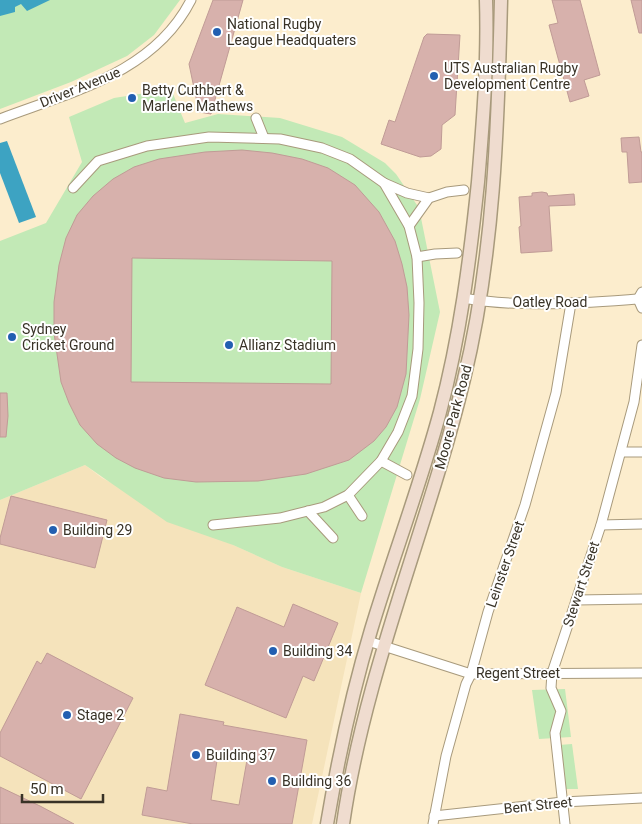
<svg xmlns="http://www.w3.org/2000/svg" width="642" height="824" viewBox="0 0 642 824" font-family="Roboto,sans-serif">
<rect width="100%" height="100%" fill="#fcedcd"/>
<path fill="#f5e3bb" d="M85 465 102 478 233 545 282 567 361 593 312 824H0V500Z"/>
<g fill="#c2e9b6">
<path d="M0 0H180L154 35 127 56 71 82 0 109Z"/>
<path d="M171 89 185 123 218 114 280 118 342 137 385 163 396 174 419 208 440 312 420 399 361 593 282 567 233 545 167 522 85 465 0 500V241L46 223 82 162 69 117 114 98Z"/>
<path d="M565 689 571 737 539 739 532 690Z"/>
<path d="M572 744 578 789H565L559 745Z"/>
</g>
<g fill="#3da3c2">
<path d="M0 0H50L27 11 21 4 15 7V12L0 16Z"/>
<path d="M7 141 36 217 19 223 0 173V143Z"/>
</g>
<g fill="#d7b1ac" stroke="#c09b96" fill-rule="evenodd">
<path d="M213 0H243L211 114 199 112 189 64Z"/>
<path d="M552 0H580L600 75 584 80 589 96 570 102 549 25 558 23Z"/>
<path d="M631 0H642V33H639Z"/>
<path d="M427 34 460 35 455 115 442 125 441 149 431 156 420 157 381 144 389 120 395 122 424 37Z"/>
<path d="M639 137 641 152H642V182L629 183 627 152H622L621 138Z"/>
<path d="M242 150 272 153 302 159 328 168 355 185 379 212 395 241 402 264 407 287 409 315 406 374 397 407 386 427 374 441 349 460 306 474 258 481 196 482 164 478 135 468 116 458 97 444 80 425 69 403 61 382 54 333V302L59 265 66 238 77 215 93 196 113 179 134 167 159 159 205 152ZM132 258 332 261 331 384 131 382Z"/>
<path d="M542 192 547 193 548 196 574 194 575 205 549 206 552 251 521 253 519 227 521 226 519 197 532 196V193Z"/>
<path d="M0 393H7L8 416 6 437H0Z"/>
<path d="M11 496 107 520 95 568 0 544V538Z"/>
<path d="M293 604 338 623 314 681 303 676 286 718 205 685 237 607 284 627Z"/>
<path d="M47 653 133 698 81 799 0 756V733L37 661 41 664Z"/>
<path d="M180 714 224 722 223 725 307 740 292 824H193L142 815 147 787 167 791ZM218 754 247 760 239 805 211 800Z"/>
<path d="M0 787 40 806 74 824H0Z"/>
</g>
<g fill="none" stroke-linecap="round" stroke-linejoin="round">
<g stroke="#a89a7c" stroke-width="11">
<g id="street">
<path d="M256 118 264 138"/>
<path d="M0 119C71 92 154 73 191 0"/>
<path d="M384 183 407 193 429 198"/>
<path d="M73 188 98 161 147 146 209 137 280 139 322 148 350 159 384 183 409 226 417 257 419 303 418 349 412 396 398 432 381 461 348 495 324 507 280 518 213 525"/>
<path d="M409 226 429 198 447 192 464 190"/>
<path d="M417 257 435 254 457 253"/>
<path d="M642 292 638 299 642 308"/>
<path d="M463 298C520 308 580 303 638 299"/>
<path d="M621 452H642"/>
<path d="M381 461 407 475"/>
<path d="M348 495 362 516"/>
<path d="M308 511 333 538"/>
<path d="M601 525 642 524"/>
<path d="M576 600 642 599"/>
<path d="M368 641 471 674 642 673"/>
<path d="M434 816 563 802 642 798"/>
<path d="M433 824 446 756 466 684 471 674 488 612 525 505 556 393 571 303"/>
<path d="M565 824 555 733 561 711 551 688 552 673 601 525 634 402 642 345"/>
</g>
</g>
<g stroke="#a89a7c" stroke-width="15">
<g id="secondary">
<path d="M327 824C338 759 352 693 371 630 393 557 420 486 440 412 460 337 470 259 478 182 483 122 488 61 486 0"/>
<path d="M343 824C365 671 428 528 464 379 494 255 498 127 501 0"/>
</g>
</g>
<use href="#street" stroke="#fff" stroke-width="9"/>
<use href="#secondary" stroke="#efdccf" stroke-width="12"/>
</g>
<g fill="#225fb1" stroke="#fff" stroke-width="2">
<circle cx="217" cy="32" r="5"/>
<circle cx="434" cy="76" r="5"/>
<circle cx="132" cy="98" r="5"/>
<circle cx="12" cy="337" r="5"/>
<circle cx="229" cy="345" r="5"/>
<circle cx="53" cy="530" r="5"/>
<circle cx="273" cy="651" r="5"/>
<circle cx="67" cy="715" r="5"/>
<circle cx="196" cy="755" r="5"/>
<circle cx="272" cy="781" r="5"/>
</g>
<g text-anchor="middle" stroke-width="4" stroke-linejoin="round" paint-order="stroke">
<g font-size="14" fill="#383226" stroke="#fff" text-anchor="start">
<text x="227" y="29">National Rugby<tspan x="227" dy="16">League Headquaters</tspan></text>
<text x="444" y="73">UTS Australian Rugby<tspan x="444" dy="16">Development Centre</tspan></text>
<text x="142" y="95">Betty Cuthbert &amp;<tspan x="142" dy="16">Marlene Mathews</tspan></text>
<text x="22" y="334">Sydney<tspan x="22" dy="16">Cricket Ground</tspan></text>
<text x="239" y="350">Allianz Stadium</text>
<text x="63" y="535">Building 29</text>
<text x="283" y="656">Building 34</text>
<text x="77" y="720">Stage 2</text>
<text x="206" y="760">Building 37</text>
<text x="282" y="786">Building 36</text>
</g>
<g font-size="14" fill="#383226" stroke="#fff">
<text transform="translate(80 87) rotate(-22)" y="5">Driver Avenue</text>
<text x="550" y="307">Oatley Road</text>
<text transform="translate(453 417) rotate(-75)" y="5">Moore Park Road</text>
<text transform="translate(505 564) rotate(-71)" y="5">Leinster Street</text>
<text transform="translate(581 584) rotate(-72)" y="5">Stewart Street</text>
<text x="518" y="678">Regent Street</text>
<text transform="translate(538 805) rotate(-6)" y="5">Bent Street</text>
</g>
</g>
<path d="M22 794v8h81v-8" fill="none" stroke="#383226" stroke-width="2.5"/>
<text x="30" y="794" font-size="15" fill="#383226" stroke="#ffffff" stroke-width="4" paint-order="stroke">50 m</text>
</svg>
